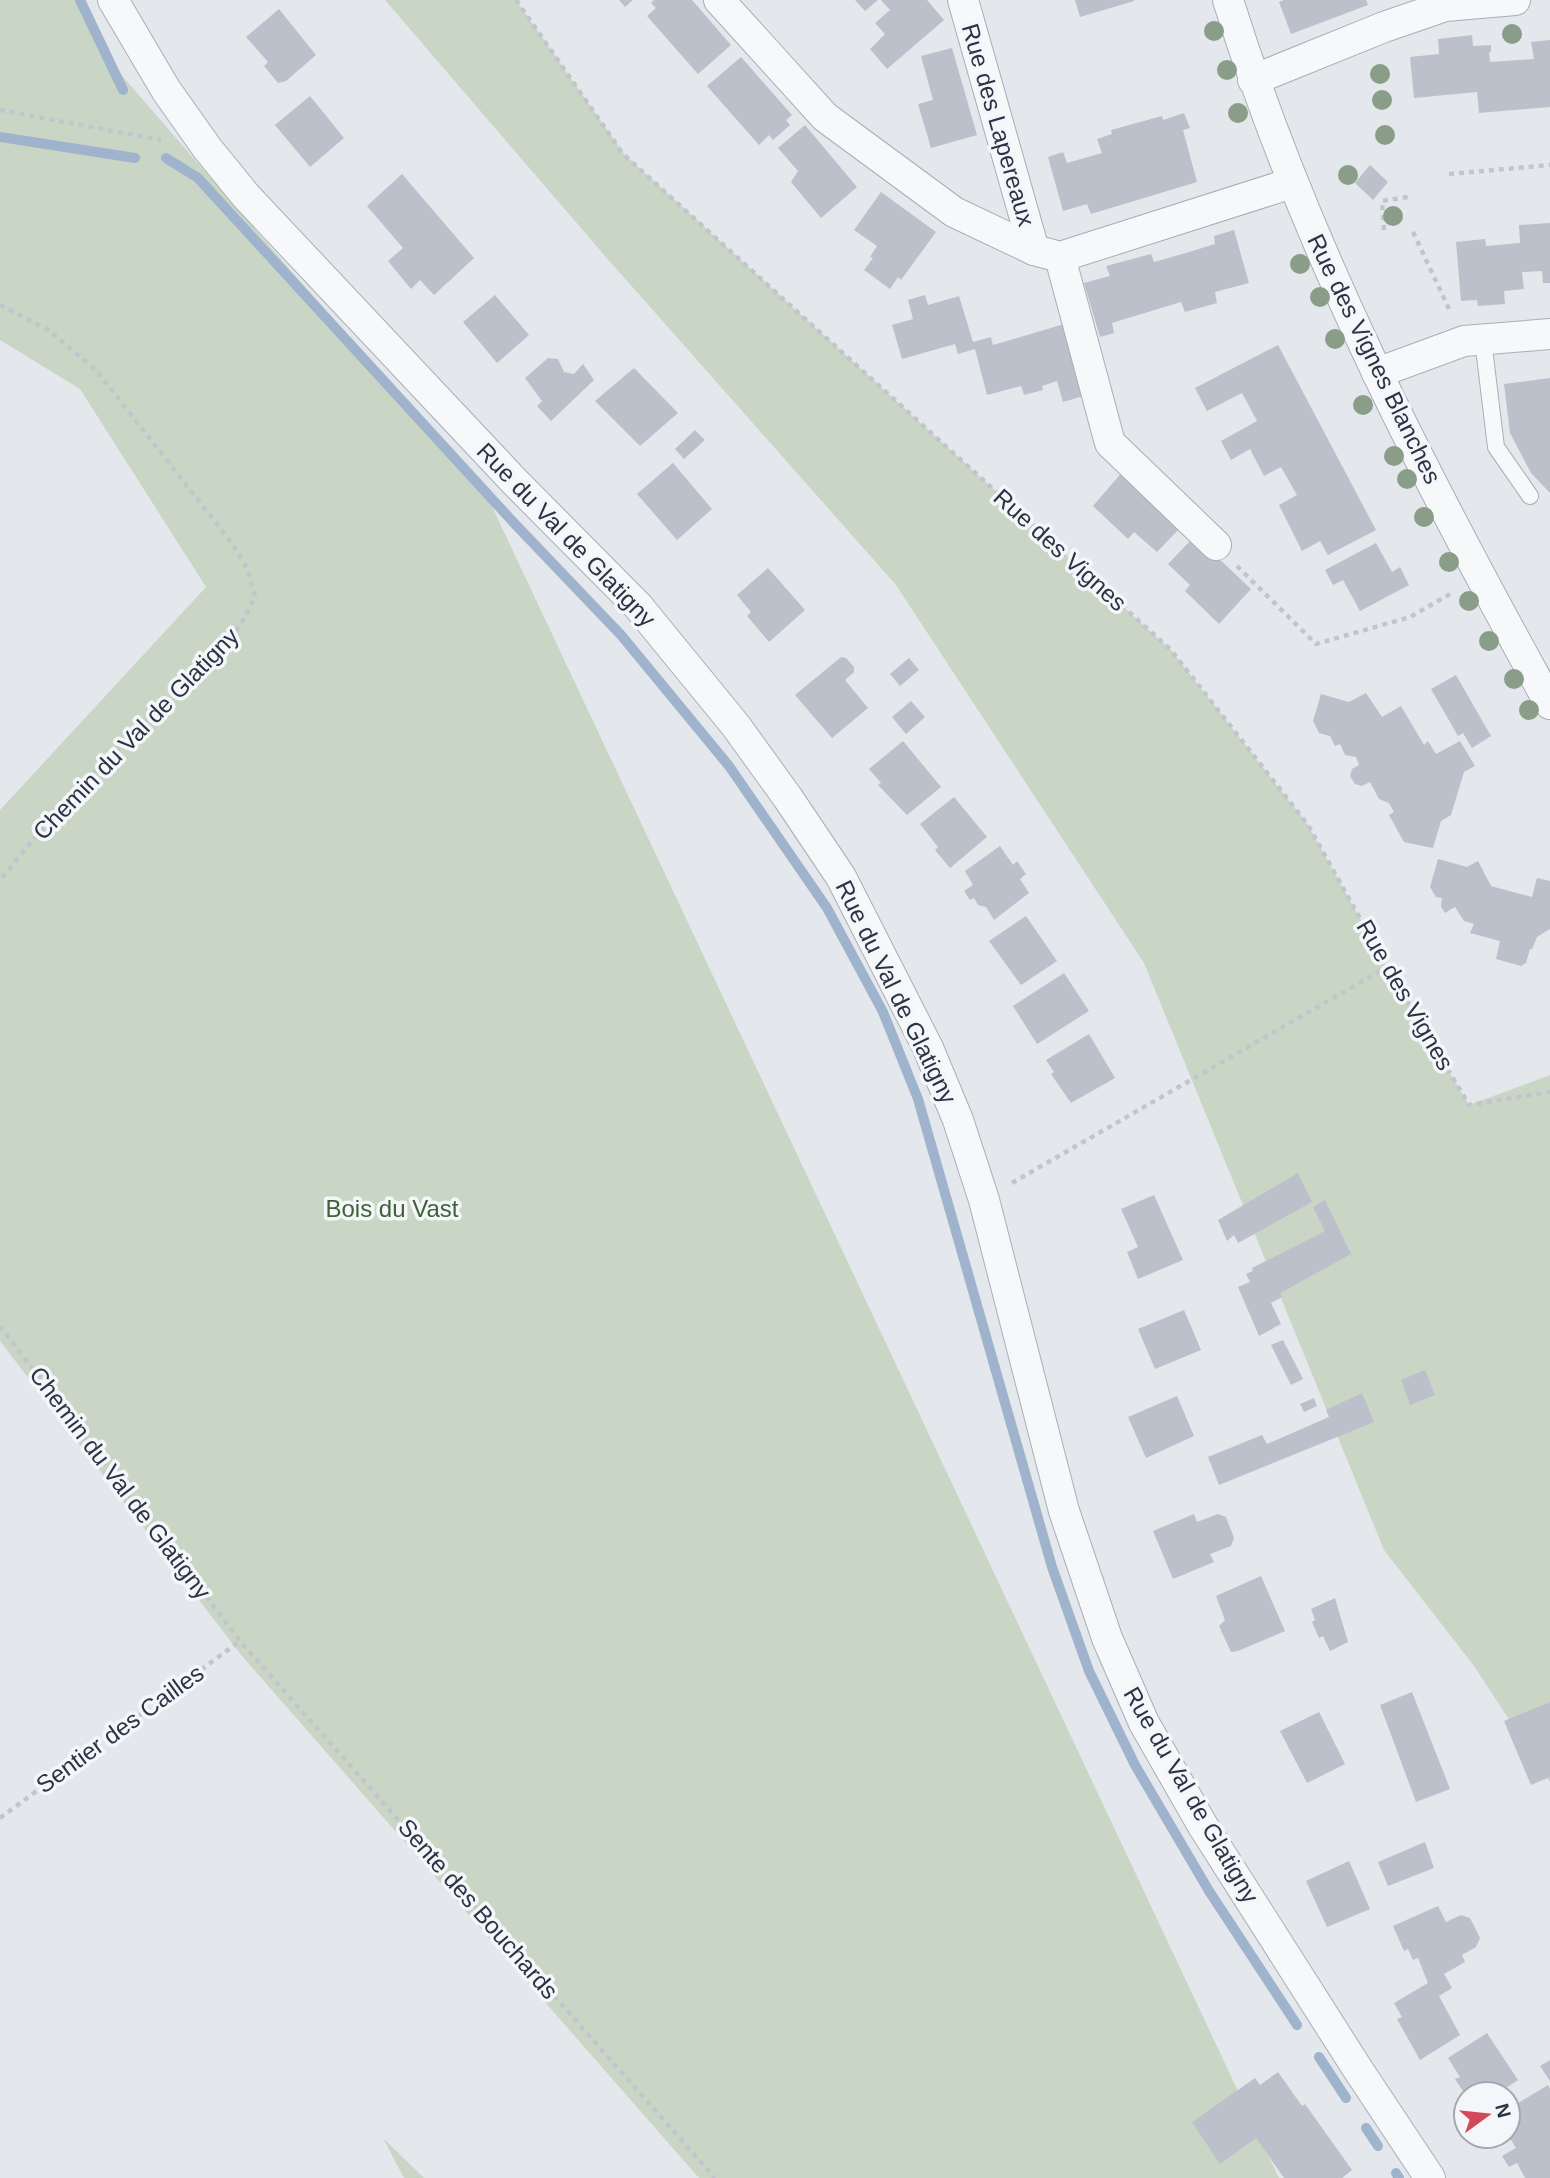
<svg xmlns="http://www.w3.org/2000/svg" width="1550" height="2178" viewBox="0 0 1550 2178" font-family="Arial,sans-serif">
<rect width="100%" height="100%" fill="#e4e7ec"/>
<g fill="#c9d6c5">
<path d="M0 0H78L105 56 488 498 1279 2178H699L242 1656 0 1341V810L206 587 80 389 0 340Z"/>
<path d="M385 0H516L624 154 1171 650 1308 825 1387 967 1469 1105 1550 1075V1782L1474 1666 1384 1550 1144 963 896 585 605 256Z"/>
<path d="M383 2138 424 2178H404Z"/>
</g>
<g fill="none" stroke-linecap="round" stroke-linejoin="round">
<g stroke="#9fb4cc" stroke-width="10">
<path d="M80 0 123 90"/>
<path d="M0 137 135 158"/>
<path d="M166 158 198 178 514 523 621 635 729 766 827 908 883 1012 918 1099 1052 1567 1089 1671 1135 1765 1209 1891 1297 2025"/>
<path d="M1319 2057 1346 2098"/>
<path d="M1366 2128 1378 2146"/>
<path d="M1396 2173 1399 2178"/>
</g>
</g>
<g fill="#bbc0ca">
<path d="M619 0H633L625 7Z"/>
<path d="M654 0H692L731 45 698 74 647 16 656 8 651 3Z"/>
<path d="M855 0H878L865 11Z"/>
<path d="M881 0H927L944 20 887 69 870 49 885 34 875 23 890 10Z"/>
<path d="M1075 0H1134V1L1080 17Z"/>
<path d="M1284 0H1366L1368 5 1291 34 1279 2Z"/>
<path d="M279 9 316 55 286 81 278 83 264 66 268 62 246 37Z"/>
<path d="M1472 35 1473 46 1491 45V52H1489L1490 62 1534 59 1531 42 1550 40V107L1479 113 1477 92 1414 98 1410 57 1439 54 1438 39Z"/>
<path d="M952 48 977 135 931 148 918 104 933 100 921 56Z"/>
<path d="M741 57 792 115 786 120 790 125 773 140 769 135 759 145 707 86Z"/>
<path d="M310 96 344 138 310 167 275 125Z"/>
<path d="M1184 113 1190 128 1183 130 1197 182 1091 214 1087 204 1063 211 1048 157 1063 152 1067 163 1102 153 1097 139 1112 134 1111 130 1162 116 1163 120Z"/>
<path d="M805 125 857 187 821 218 791 182 798 171 778 148Z"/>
<path d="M1370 165 1388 182 1373 200 1355 183Z"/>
<path d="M402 174 474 258 434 295 420 280 411 289 388 261 403 248 367 206Z"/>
<path d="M881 192 936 232 901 280 898 277 890 289 864 270 873 258 870 257 877 246 854 230Z"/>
<path d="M1550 223V283H1543L1542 271 1522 272 1524 289 1504 291 1505 304 1478 306 1477 300 1461 301 1456 242 1485 239 1486 246 1520 243 1519 225Z"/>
<path d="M1234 230 1249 283 1215 292 1217 303 1185 312 1181 302 1112 323 1114 333 1100 337 1084 283 1110 276 1106 266 1151 254 1154 262 1186 253 1215 244 1214 236Z"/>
<path d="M495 295 529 335 497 363 463 322Z"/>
<path d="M925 295 928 305 959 296 973 342 991 337 993 345 1068 323 1087 395 1063 402 1057 381 1042 386 1043 390 1024 395 1021 386 987 395 975 349 958 354 955 344 902 359 892 325 913 319 908 300Z"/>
<path d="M1278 345 1376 530 1328 555 1320 541 1302 551 1279 505 1297 495 1281 467 1264 476 1250 449 1231 460 1221 441 1257 421 1242 393 1207 411 1195 388Z"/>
<path d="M548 358 558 359 564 372 574 374 583 364 594 380 551 421 537 406 542 401 525 378Z"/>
<path d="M634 368 678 413 640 446 595 401Z"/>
<path d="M1550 378V493L1531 473 1510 433 1504 384Z"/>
<path d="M695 430 705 440 684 459 675 449Z"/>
<path d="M673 463 712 509 677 540 637 494Z"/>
<path d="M1124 470 1179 529 1157 552 1134 532 1128 539 1093 506Z"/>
<path d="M1191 540 1212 560 1216 556 1251 589 1219 624 1185 591 1190 585 1168 564Z"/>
<path d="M1376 543 1392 572 1400 567 1409 585 1360 611 1343 580 1333 585 1325 570Z"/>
<path d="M768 568 805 610 769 642 747 616 751 612 737 595Z"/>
<path d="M841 657 846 658 854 667V672L845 680 868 708 832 738 795 695Z"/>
<path d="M909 658 919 670 900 686 890 674Z"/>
<path d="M1456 675 1491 736 1472 748 1463 733 1458 736 1431 689Z"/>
<path d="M1366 693 1382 717 1401 706 1424 745 1428 741 1436 754 1460 741 1475 766 1464 772 1451 815 1441 821 1433 848 1404 842 1389 815 1394 812 1389 803 1379 799 1370 782 1362 786 1355 784 1350 776 1352 769 1359 765 1356 757 1345 755 1340 744 1335 746 1330 736 1319 733 1313 721 1321 694 1349 702Z"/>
<path d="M911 701 925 717 906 734 892 717Z"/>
<path d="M903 741 941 787 907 815 878 785 881 783 869 769Z"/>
<path d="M954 797 987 837 950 868 935 850 938 847 920 824Z"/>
<path d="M1000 846 1013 865 1017 861 1026 874 1020 879 1029 893 994 920 986 907 978 905 974 898 970 900 964 891 973 885 965 871Z"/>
<path d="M1438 859 1467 867 1478 861 1491 886 1532 897 1537 878 1550 881V929L1537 937 1532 949H1530L1526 963 1521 966 1496 959 1500 941 1470 933 1474 924 1464 921 1455 907 1445 913 1441 907 1442 898 1436 897 1430 887Z"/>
<path d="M1026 916 1057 961 1021 985 989 941Z"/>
<path d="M1064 973 1089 1011 1037 1044 1013 1006Z"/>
<path d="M1089 1034 1115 1078 1071 1103 1051 1074 1054 1072 1046 1060Z"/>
<path d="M1298 1173 1312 1202 1238 1243 1234 1235 1227 1241 1218 1220Z"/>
<path d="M1154 1195 1183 1260 1138 1279 1127 1252 1138 1247 1121 1209Z"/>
<path d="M1325 1200 1351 1254 1280 1293 1282 1297 1271 1303 1281 1324 1259 1336 1238 1287 1250 1282 1246 1274 1253 1271 1252 1268 1325 1231 1313 1207Z"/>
<path d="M1184 1310 1201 1350 1155 1369 1138 1329Z"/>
<path d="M1283 1340 1303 1379 1291 1385 1271 1345Z"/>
<path d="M1425 1370 1435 1395 1410 1405 1401 1380Z"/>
<path d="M1362 1393 1374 1422 1219 1485 1208 1457 1262 1435 1267 1444 1329 1417 1326 1410Z"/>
<path d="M1177 1396 1194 1436 1146 1458 1128 1417Z"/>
<path d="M1314 1398 1317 1406 1304 1412 1300 1404Z"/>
<path d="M1194 1514 1197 1522 1218 1514 1226 1517 1234 1538 1231 1546 1210 1554 1214 1562 1173 1579 1153 1531Z"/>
<path d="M1261 1576 1285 1631 1238 1651 1231 1652 1219 1626 1225 1620 1216 1596Z"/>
<path d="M1335 1598 1348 1642 1330 1651 1323 1636 1319 1638 1312 1622 1315 1620 1311 1609Z"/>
<path d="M1412 1692 1450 1789 1416 1802 1380 1705Z"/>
<path d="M1550 1702V1777L1531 1785 1504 1721Z"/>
<path d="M1319 1712 1345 1764 1307 1783 1280 1731Z"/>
<path d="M1425 1842 1434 1868 1388 1886 1378 1862Z"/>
<path d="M1349 1861 1370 1909 1327 1927 1306 1881Z"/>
<path d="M1438 1906 1446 1922 1461 1915 1470 1918 1480 1938 1476 1947 1462 1955 1465 1962 1444 1974 1452 1988 1439 1996 1460 2035 1420 2060 1397 2019 1402 2017 1394 2003 1428 1983 1418 1958 1413 1960 1408 1949 1404 1951 1393 1926Z"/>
<path d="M1487 2033 1518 2080 1497 2094H1465L1455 2079 1460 2077 1448 2058Z"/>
<path d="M1550 2060V2081L1540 2066Z"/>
<path d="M1278 2072 1302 2106 1305 2104 1352 2170 1342 2178H1284L1256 2138 1220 2164 1192 2122 1255 2078 1260 2085Z"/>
<path d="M1548 2085 1550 2089V2178H1525L1517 2163 1509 2167 1502 2156 1516 2148 1508 2135V2109Z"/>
</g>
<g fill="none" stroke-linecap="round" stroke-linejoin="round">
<g stroke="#a9aeb7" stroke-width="18">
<path id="service" d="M1483 340 1496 447 1530 496"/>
</g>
<g stroke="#a9aeb7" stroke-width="32">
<g id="minor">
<path d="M113 0 166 90 207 148 246 196 515 482 638 606 736 726 788 798 841 877 928 1048 958 1120 984 1200 1064 1511 1107 1638 1144 1723 1203 1826 1357 2068 1430 2178"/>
<path d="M719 0 825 117 954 212 1034 250 1060 257 1292 183"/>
<path d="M963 0 1034 250"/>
<path d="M1228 0C1305 247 1425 478 1550 704"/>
<path d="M1253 80 1384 27 1445 6 1515 0"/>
<path d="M1060 257 1110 443 1216 545"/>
<path d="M1377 373 1464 341 1550 334"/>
</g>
</g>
<g stroke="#c2c5cb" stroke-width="4.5" stroke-dasharray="5 5" stroke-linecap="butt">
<path d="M516 0 623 154 1171 650 1308 825 1387 967 1469 1105 1550 1092"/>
<path d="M0 110 161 140"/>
<path d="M1449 174 1550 165"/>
<path d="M1384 230 1382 201 1408 197"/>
<path d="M1413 232 1450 311"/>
<path d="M0 305 47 329 96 370 231 542 247 568 255 596 241 625 56 812 0 880"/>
<path d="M1237 566 1316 644 1410 617 1452 593"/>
<path d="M1012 1183 1387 967"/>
<path d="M0 1326 240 1641 715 2178"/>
<path d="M0 1818 240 1641"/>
</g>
<use href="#service" stroke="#f7f8fa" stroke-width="16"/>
<use href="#minor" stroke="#f7f8fa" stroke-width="30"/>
</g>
<g fill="#899d89">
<circle cx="1214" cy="31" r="10"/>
<circle cx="1512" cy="34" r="10"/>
<circle cx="1227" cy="70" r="10"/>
<circle cx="1380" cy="74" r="10"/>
<circle cx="1382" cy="100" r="10"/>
<circle cx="1238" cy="113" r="10"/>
<circle cx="1385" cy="135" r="10"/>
<circle cx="1348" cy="175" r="10"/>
<circle cx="1393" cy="216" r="10"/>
<circle cx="1300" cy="264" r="10"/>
<circle cx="1320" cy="297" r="10"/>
<circle cx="1335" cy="339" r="10"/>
<circle cx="1363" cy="405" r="10"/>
<circle cx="1394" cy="456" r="10"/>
<circle cx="1407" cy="479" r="10"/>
<circle cx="1424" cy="517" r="10"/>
<circle cx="1449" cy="562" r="10"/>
<circle cx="1469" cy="601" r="10"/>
<circle cx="1489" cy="641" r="10"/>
<circle cx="1514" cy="679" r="10"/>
<circle cx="1529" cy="710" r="10"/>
</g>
<g text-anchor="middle" stroke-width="7" stroke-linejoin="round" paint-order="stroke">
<g font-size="24" fill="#2b3445" stroke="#f4f6f9">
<text transform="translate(998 125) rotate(74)" y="8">Rue des Lapereaux</text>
<text transform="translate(1374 359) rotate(64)" y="8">Rue des Vignes Blanches</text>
<text transform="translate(566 535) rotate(46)" y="8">Rue du Val de Glatigny</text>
<text transform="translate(1060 550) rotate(42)" y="8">Rue des Vignes</text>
<text transform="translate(136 734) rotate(-46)" y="8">Chemin du Val de Glatigny</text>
<text transform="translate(896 992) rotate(64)" y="8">Rue du Val de Glatigny</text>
<text transform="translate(1405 995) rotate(60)" y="8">Rue des Vignes</text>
<text transform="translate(120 1483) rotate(53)" y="8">Chemin du Val de Glatigny</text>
<text transform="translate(120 1729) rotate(-36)" y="8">Sentier des Cailles</text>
<text transform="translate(1191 1795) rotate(60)" y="8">Rue du Val de Glatigny</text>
<text transform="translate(478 1909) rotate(49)" y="8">Sente des Bouchards</text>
</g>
<g font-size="24" fill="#3f6138" stroke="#f4f6f9">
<text x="392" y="1217">Bois du Vast</text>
</g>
</g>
<g transform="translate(1487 2115) rotate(75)"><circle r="33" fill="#f4f6f9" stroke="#a4a8b1" stroke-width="2"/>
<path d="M0-5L12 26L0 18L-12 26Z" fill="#d1495b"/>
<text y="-10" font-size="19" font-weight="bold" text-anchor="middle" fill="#2b3445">N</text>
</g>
</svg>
